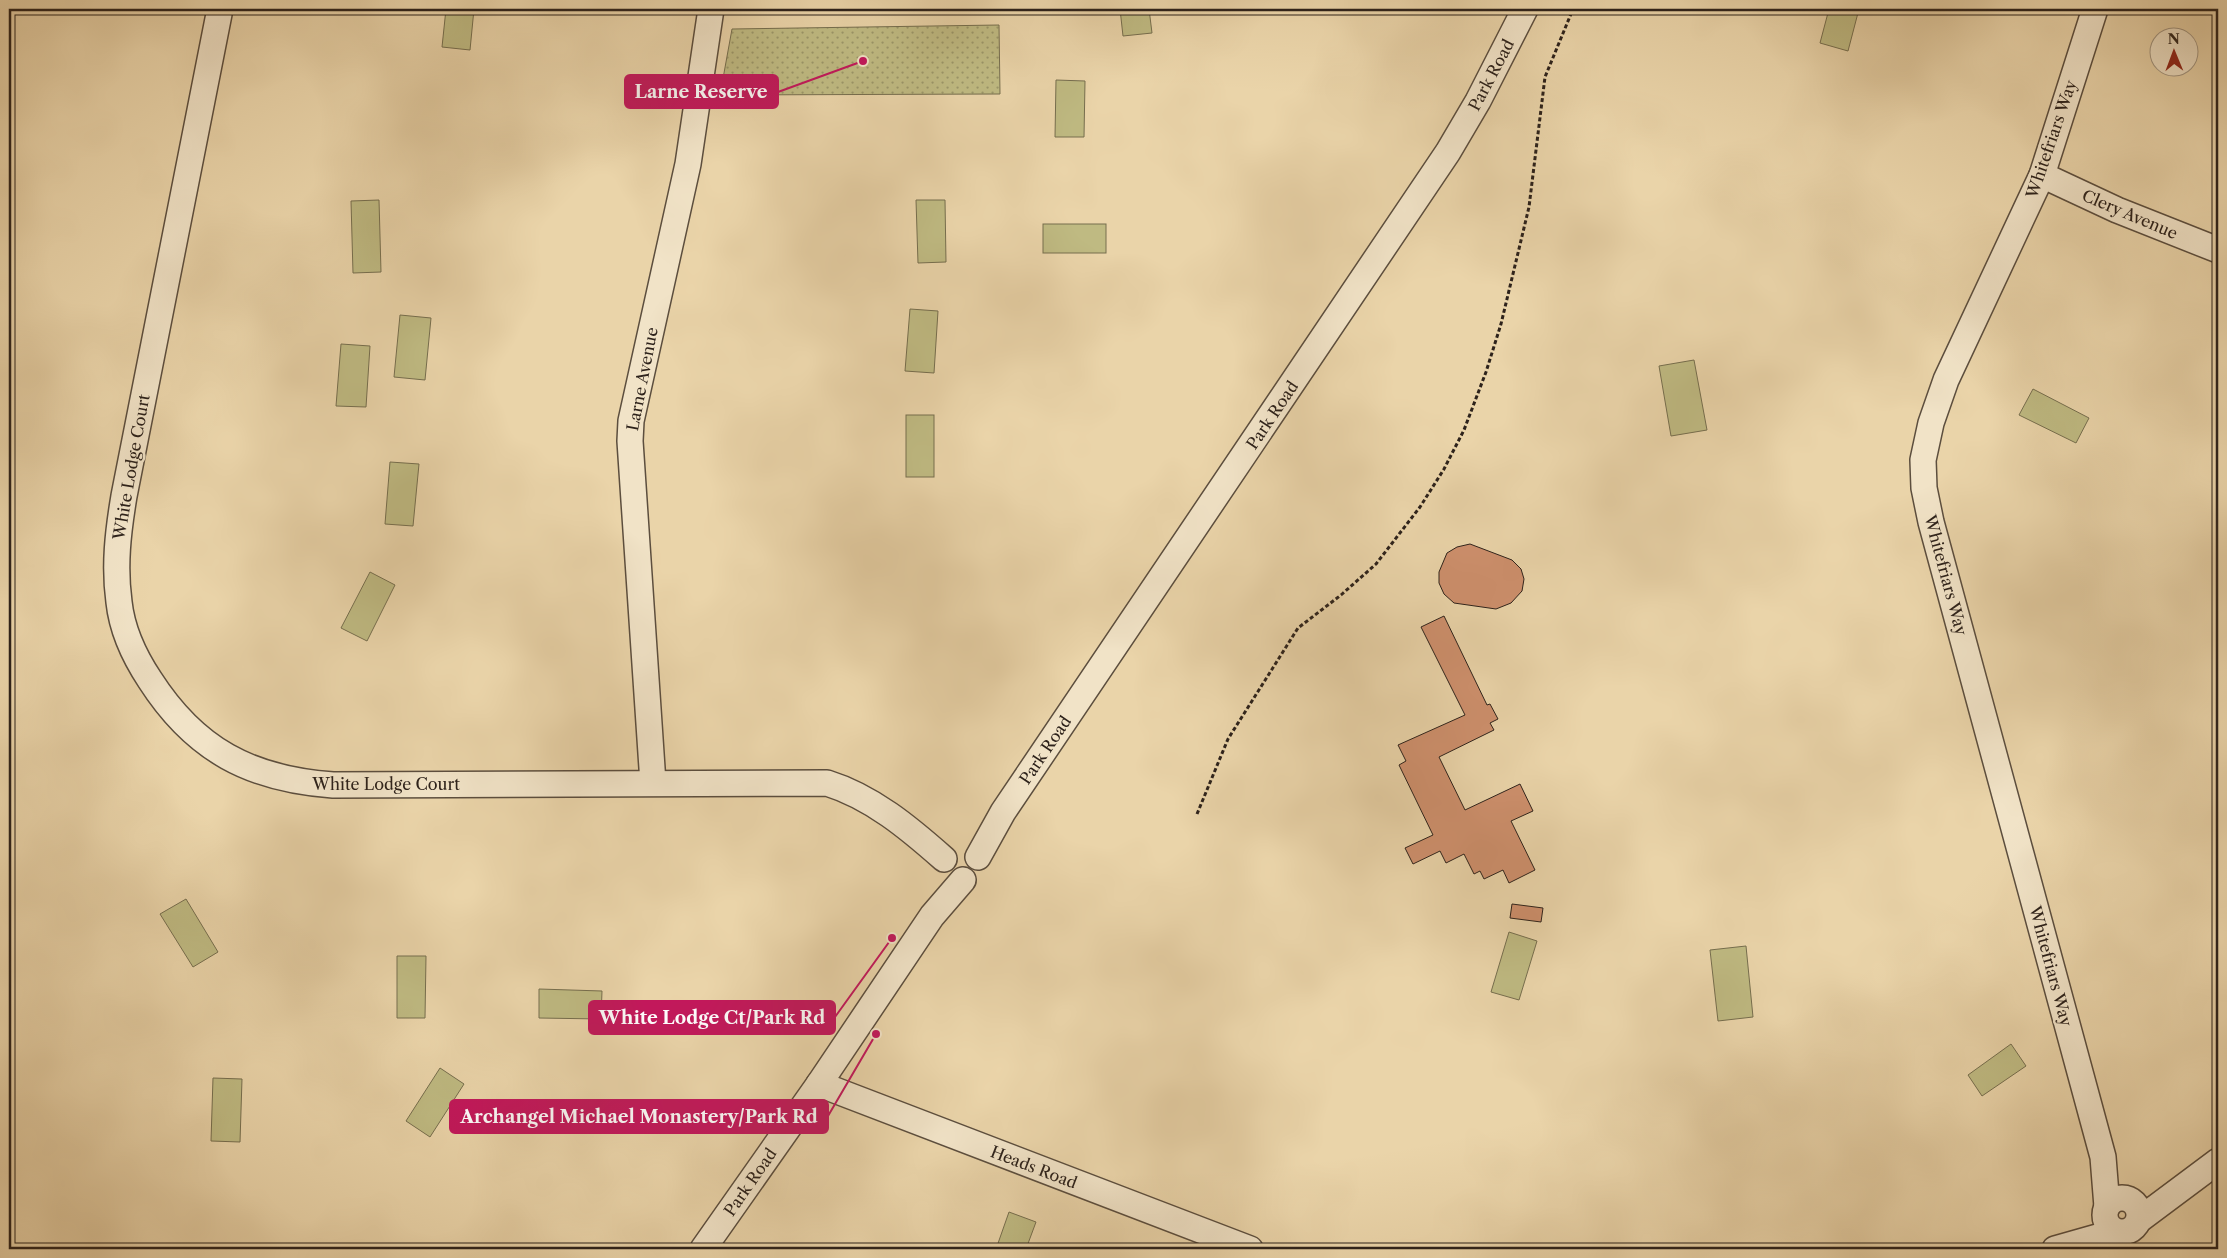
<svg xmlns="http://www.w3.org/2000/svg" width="2227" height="1258" viewBox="0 0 2227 1258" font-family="'Libre Caslon Text',serif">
<defs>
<pattern id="grass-dots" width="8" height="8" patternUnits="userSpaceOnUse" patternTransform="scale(1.25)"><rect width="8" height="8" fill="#bfba82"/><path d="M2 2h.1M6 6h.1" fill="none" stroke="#9c976a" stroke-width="1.8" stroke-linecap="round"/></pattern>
</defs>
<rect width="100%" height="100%" fill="#ead4a9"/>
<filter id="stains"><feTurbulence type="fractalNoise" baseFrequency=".004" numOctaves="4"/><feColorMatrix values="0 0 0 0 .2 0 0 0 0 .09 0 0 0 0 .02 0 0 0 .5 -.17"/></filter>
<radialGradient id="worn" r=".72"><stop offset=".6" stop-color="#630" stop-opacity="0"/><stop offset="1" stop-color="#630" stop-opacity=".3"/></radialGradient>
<path fill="url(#grass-dots)" stroke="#766e4e" d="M999 25 1000 94 720 95 732 29Z"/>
<g fill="#bfba82" stroke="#766e4e">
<path d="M446 9H474L470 50 442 47Z"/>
<path d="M1120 9H1149L1152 33 1123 36Z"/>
<path d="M1829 9H1859L1848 51 1820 43Z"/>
<path d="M1056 80 1085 81 1084 137H1055Z"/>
<path d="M379 200 381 272 353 273 351 201Z"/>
<path d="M916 200H945L946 262 918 263Z"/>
<rect x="1043" y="224" width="63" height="29"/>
<path d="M910 309 938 311 934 373 905 371Z"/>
<path d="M400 315 431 318 425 380 394 377Z"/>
<path d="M341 344 370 346 366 407 336 406Z"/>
<path d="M1694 360 1707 430 1671 436 1659 366Z"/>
<path d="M2033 389 2089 418 2076 443 2019 415Z"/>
<rect x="906" y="415" width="28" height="62"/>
<path d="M390 462 419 464 413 526 385 524Z"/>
<path d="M370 572 395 585 367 641 341 628Z"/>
<path d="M186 899 218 952 193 967 160 914Z"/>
<path d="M1509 932 1537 941 1519 1000 1491 992Z"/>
<path d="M1746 946 1753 1017 1718 1021 1710 950Z"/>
<path d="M397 956H426L425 1018H397Z"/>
<path d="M539 989 602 991 601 1019 539 1018Z"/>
<path d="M2011 1044 2026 1066 1982 1096 1968 1075Z"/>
<path d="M440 1068 464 1084 430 1137 406 1121Z"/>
<path d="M213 1078 242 1079 240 1142 211 1141Z"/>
<path d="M1009 1212 1036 1222 1026 1249H996Z"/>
</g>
<g fill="#ce906d" stroke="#2d221b">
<path d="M1470 544 1512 560 1521 569 1524 579 1522 591 1511 603 1496 609 1454 603 1444 594 1439 583V572L1447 553 1457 547Z"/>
<path d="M1444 616 1487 705 1490 704 1498 719 1490 723 1494 730 1439 757 1465 810 1520 784 1533 811 1511 821 1535 870 1509 883 1503 870 1484 879 1480 871 1474 874 1464 854 1446 863 1440 851 1413 864 1405 848 1433 835 1399 765 1406 761 1398 745 1465 715 1421 627Z"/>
<path d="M1512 904 1543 908 1541 922 1510 918Z"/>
</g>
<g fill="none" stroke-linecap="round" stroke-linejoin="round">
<g stroke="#5c4e3e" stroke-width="28">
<g id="minor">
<path d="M2095 9 2042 175 1946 380 1931 423 1923 460 1924 488 1931 522 2103 1157 2107 1207"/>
<path d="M219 14 124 496C118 532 114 566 119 602 122 630 134 656 150 680 195 750 250 779 333 785L827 783C872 797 909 828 944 859"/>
<path d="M2042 175 2117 210 2218 250"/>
<path d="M653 783 630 441 631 421 688 164 711 9"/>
<path d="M978 857 1003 812 1448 152 1478 101 1525 9"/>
<path d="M819 1084 1250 1249"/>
<circle cx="2122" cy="1215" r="17"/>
<path d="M2139 1220 2218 1161"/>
<path d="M703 1249 819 1084 932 916 963 880"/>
<path d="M2055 1249 2115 1232"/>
</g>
</g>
<path stroke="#2d221b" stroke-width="3" stroke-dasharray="4 2.5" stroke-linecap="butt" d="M1197 814 1228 739 1298 628 1341 595 1376 564 1420 507 1444 469 1464 430 1486 372 1501 324 1529 207 1545 77 1573 9"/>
<use href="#minor" stroke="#f1e3c7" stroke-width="25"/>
</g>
<g text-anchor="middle" stroke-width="5" stroke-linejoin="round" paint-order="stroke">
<g font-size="16" fill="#2d221b" stroke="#f1e3c7">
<text transform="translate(1491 75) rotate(-62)" y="6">Park Road</text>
<text transform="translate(2051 139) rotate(-71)" y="6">Whitefriars Way</text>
<text transform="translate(2130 214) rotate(23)" y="6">Clery Avenue</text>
<text transform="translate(642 379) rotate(-79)" y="6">Larne Avenue</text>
<text transform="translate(1272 415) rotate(-56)" y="6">Park Road</text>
<text transform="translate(131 467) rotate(-80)" y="6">White Lodge Court</text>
<text transform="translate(1946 575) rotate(75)" y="6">Whitefriars Way</text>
<text transform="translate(1045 750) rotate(-56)" y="6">Park Road</text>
<text x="386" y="790">White Lodge Court</text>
<text transform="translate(2051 966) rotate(75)" y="6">Whitefriars Way</text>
<text transform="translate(1034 1167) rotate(21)" y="6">Heads Road</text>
<text transform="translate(750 1182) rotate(-55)" y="6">Park Road</text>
</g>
</g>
<path fill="none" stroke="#c2185b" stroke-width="2" d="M863 61L778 92M892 938L835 1017M876 1034L828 1116"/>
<g fill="#c2185b" stroke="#f1e3c7" stroke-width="2">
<circle cx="863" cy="61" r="5"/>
<circle cx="892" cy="938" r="5"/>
<circle cx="876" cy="1034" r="5"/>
</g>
<g fill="#c2185b" stroke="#c2185b" stroke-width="2">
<rect x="625" y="75" width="153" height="33" rx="5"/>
<rect x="589" y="1001" width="246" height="33" rx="5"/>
<rect x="450" y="1100" width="378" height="33" rx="5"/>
</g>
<g font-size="18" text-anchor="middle" font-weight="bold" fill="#fff">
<text x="701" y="98">Larne Reserve</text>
<text x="712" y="1024">White Lodge Ct/Park Rd</text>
<text x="639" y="1123">Archangel Michael Monastery/Park Rd</text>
</g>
<rect width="2227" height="1258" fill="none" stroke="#ead4a9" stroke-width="30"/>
<rect x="10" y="10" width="2207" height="1238" fill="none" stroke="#2d221b" stroke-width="2.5"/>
<rect x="15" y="15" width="2197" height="1228" fill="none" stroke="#2d221b"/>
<g transform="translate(2174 52) rotate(359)"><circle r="24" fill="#f1e3c7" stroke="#a39682"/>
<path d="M0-4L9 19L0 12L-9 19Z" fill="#8f2418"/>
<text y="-8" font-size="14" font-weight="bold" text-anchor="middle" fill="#2d221b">N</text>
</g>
<rect width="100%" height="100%" filter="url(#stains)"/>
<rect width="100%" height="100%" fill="url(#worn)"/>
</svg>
